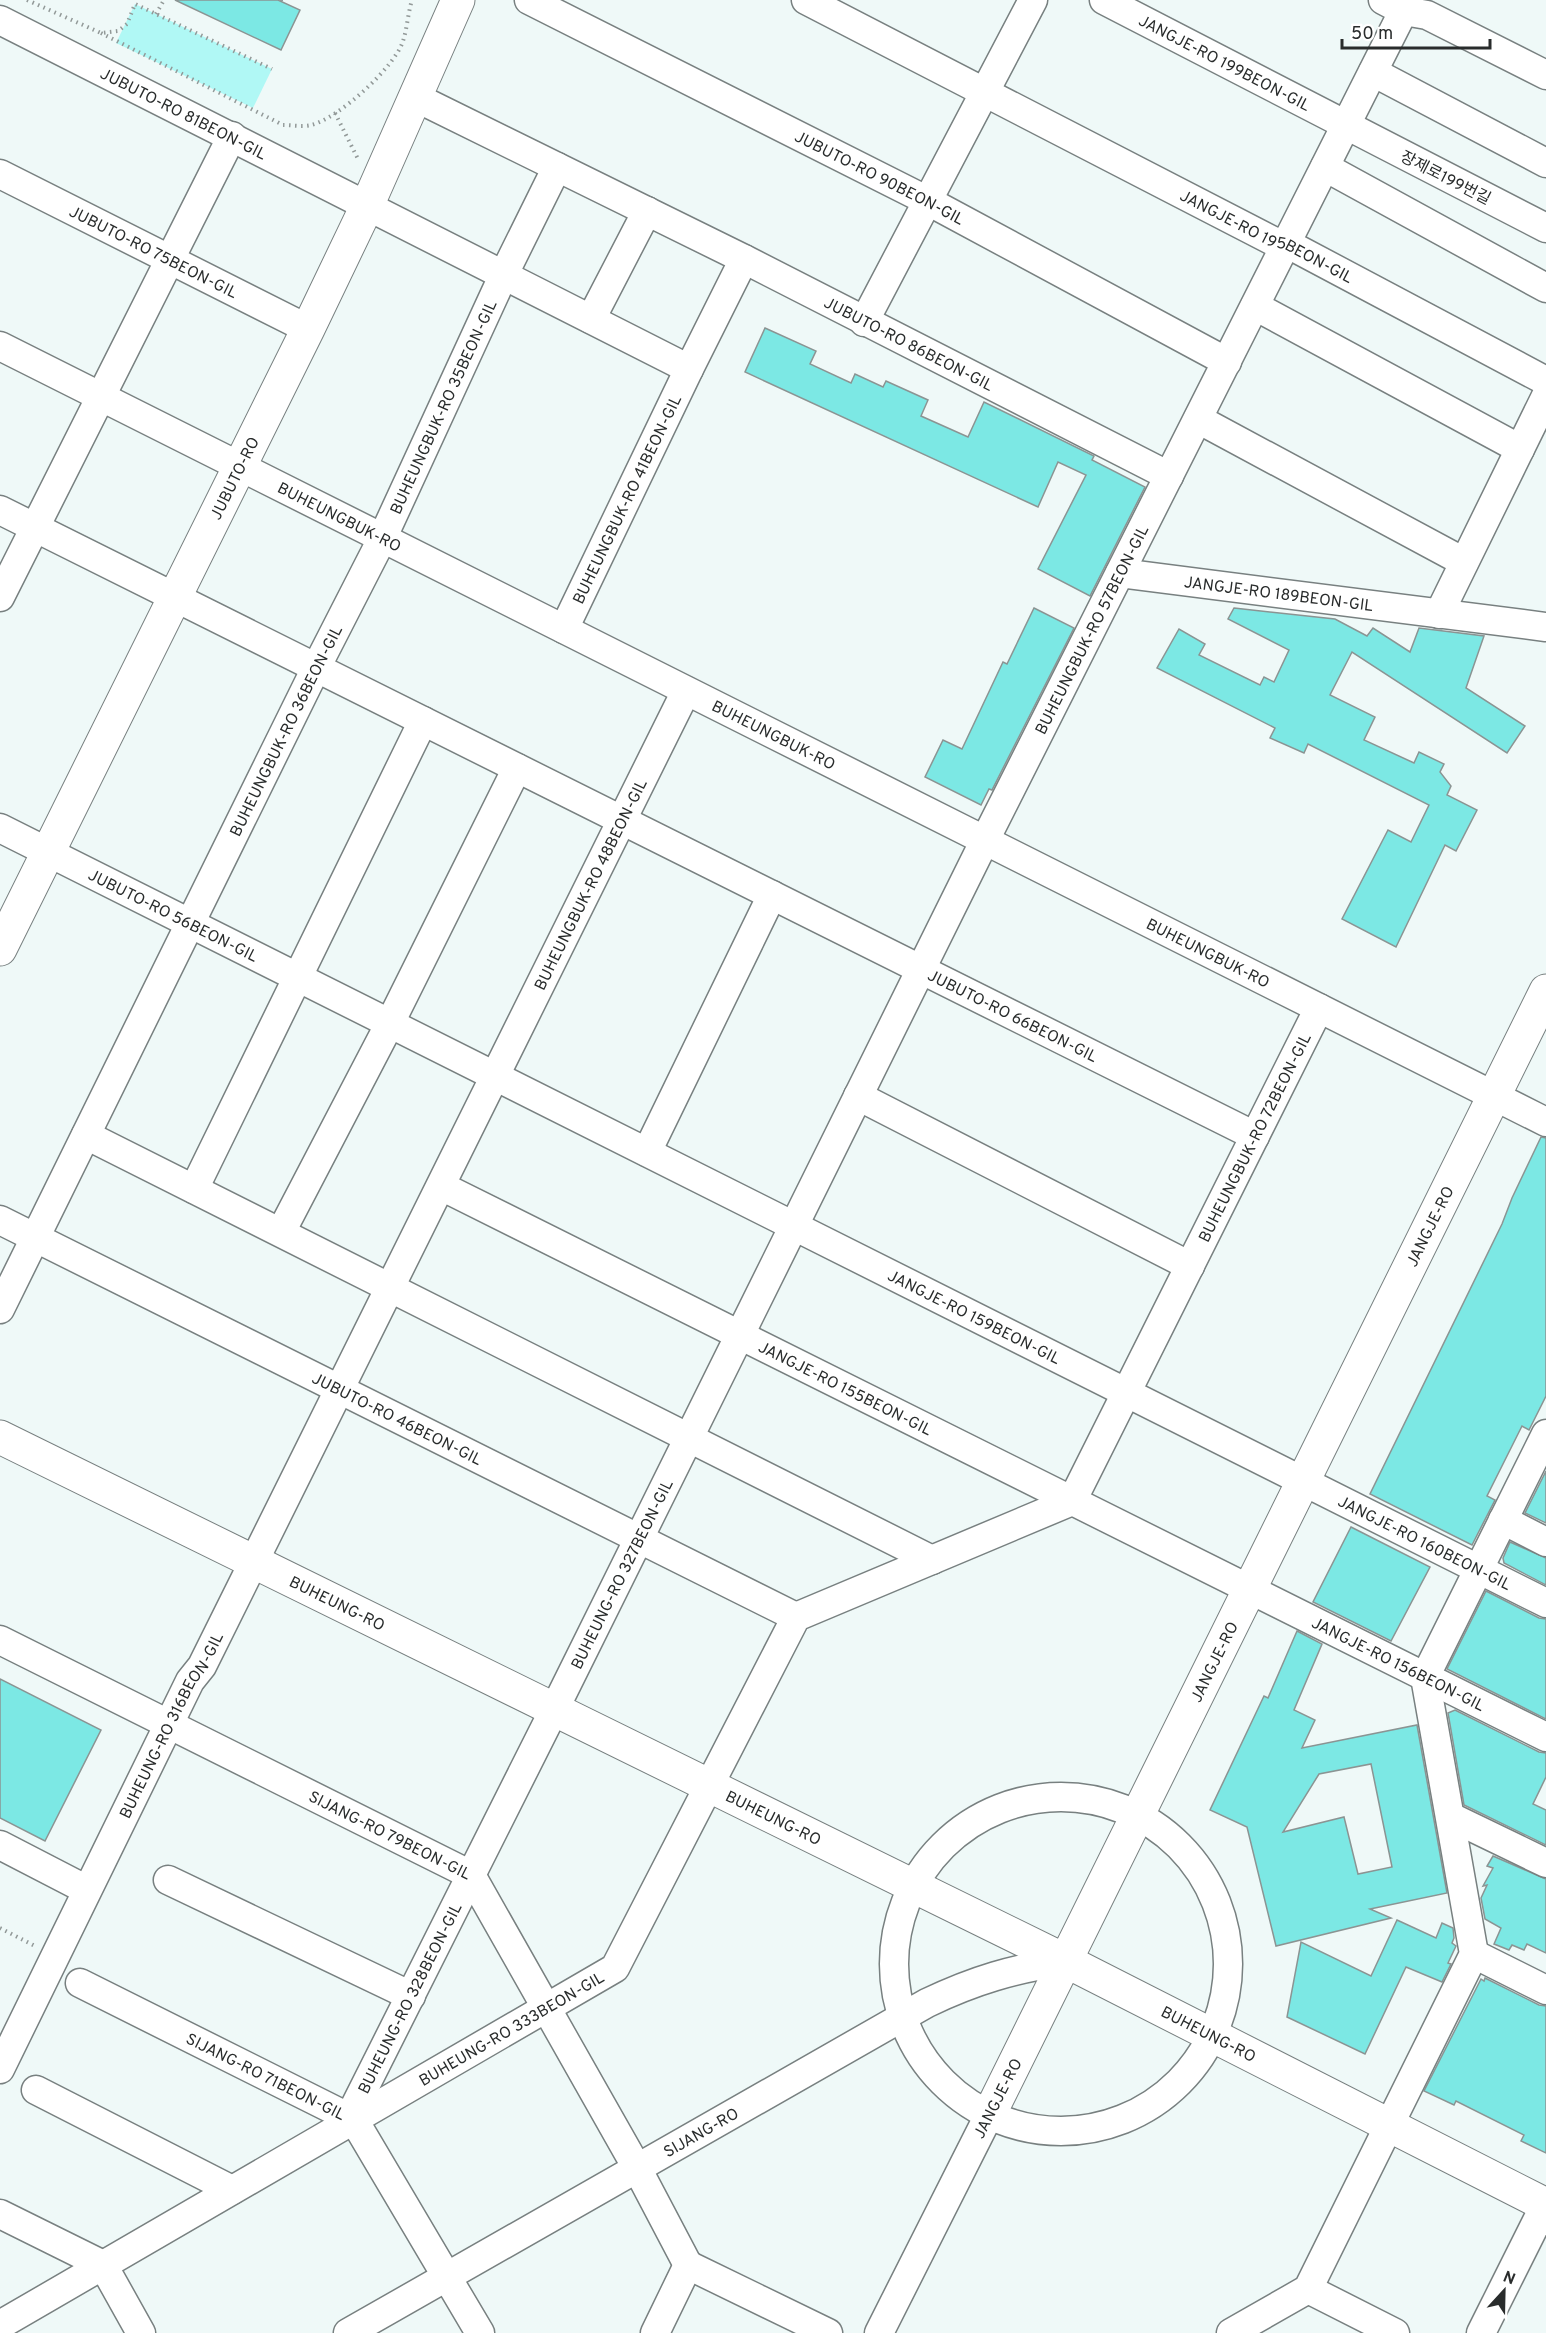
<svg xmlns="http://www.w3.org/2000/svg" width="1546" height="2333" viewBox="0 0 1546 2333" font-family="Overpass,'Noto Sans KR',sans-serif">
<rect width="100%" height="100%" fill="#eff9f8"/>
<path fill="#b0f8f5" d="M135 4 272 69 253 108 116 43Z"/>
<g fill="#7ce8e4" stroke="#8b9493" stroke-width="1.5" fill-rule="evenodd">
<path d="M175 0H278L300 10 281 50Z"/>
<path d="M765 328 816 351 810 364 851 383 855 374 883 387 886 381 928 400 921 416 968 437 984 402 1094 456 1092 460 1145 487 1090 596 1038 569 1086 475 1058 462 1038 507 745 372Z"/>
<path d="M1034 608 1074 628 992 790 989 789 981 805 925 777 943 740 962 749 1003 662 1007 664Z"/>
<path d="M1234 608 1335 619 1367 636 1373 628 1410 652 1419 628 1484 636 1466 688 1525 726 1507 753 1352 652 1330 695 1375 717 1364 740 1414 763 1419 752 1444 764 1440 772 1451 786 1447 795 1477 810 1456 851 1445 845 1396 947 1342 919 1388 830 1411 842 1429 805 1308 744 1304 753 1270 738 1275 728 1157 668 1179 629 1205 644 1199 655 1260 685 1264 677 1274 682 1289 650 1228 619Z"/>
<path d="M1541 1137 1546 1138V1396L1529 1430 1522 1426 1487 1496 1495 1500 1472 1545 1370 1494 1502 1224 1512 1198Z"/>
<path d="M1546 1471V1523L1525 1513Z"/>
<path d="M1351 1527 1430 1567 1391 1641 1313 1602Z"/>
<path d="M1510 1542 1546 1558V1585L1504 1563 1503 1558Z"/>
<path d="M1486 1591 1539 1618 1546 1619V1719L1447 1669Z"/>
<path d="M1297 1631 1322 1644 1294 1710 1315 1720 1302 1748 1417 1725 1447 1893 1370 1909 1391 1918 1276 1946 1247 1827 1210 1810 1264 1696 1268 1698ZM1371 1764 1392 1867 1358 1874 1344 1817 1283 1832 1319 1774Z"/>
<path d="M0 1679 101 1730 45 1841 0 1818Z"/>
<path d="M1455 1710 1539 1752 1546 1753V1777L1533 1804 1546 1810V1845L1464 1805 1448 1713Z"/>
<path d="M1493 1856 1546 1879V1953L1527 1944 1524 1950 1512 1945 1509 1950 1494 1944 1501 1928 1485 1919 1481 1898 1487 1885 1483 1886 1493 1868 1487 1866Z"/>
<path d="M1397 1920 1436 1938 1442 1923 1453 1928 1454 1938 1452 1943 1456 1946 1448 1963 1451 1964 1442 1982 1406 1967 1365 2054 1287 2017 1301 1942 1371 1976Z"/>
<path d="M1485 1978 1539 2005 1546 2006V2153L1521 2141 1524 2135 1456 2101 1454 2105 1424 2091 1481 1979 1484 1981Z"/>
</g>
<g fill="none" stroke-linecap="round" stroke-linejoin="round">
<g stroke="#788080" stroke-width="31">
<g id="minor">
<path id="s1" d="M529 0 928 201 1227 362"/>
<path id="s2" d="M806 0 1273 241 1286 243 1546 381"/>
<path id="s3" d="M1104 0 1546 228"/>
<path d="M1383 0 1404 11 1427 15 1546 75"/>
<path id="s4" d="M0 20 689 369"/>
<path d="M1373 72 1546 163"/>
<path id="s5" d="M415 97 744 259 1169 476"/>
<path d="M1325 167 1546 288"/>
<path id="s6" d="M0 174 308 329"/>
<path d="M1255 306 1520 449"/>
<path d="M591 319 647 211"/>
<path d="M864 322 1033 0"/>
<path id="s7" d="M0 346 1546 1122"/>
<path d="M1198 419 1464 562"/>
<path id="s8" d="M0 510 1255 1136"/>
<path id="s9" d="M1120 573 1546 627"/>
<path d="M0 597 232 136"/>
<path d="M1439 614 1546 396"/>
<path id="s10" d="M564 629 689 369 744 259"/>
<path id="s11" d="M0 828 1546 1603"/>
<path d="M858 1096 1190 1266"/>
<path d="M86 1135 932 1560"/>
<path d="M647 1152 772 895"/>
<path id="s12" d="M441 1186 1546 1737"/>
<path d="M194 1189 423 721"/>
<path id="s13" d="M0 1220 796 1617"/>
<path d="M281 1232 390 1023 517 768"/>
<path id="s14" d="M0 1309 316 668 382 539 504 274 557 167"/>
<path d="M1503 1520 1546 1542"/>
<path id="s15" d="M0 1640 471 1875 637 2168 688 2265"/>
<circle cx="1061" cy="1964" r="167"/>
<path d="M1451 1817 1546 1863"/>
<path d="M0 1845 87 1890"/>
<path d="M168 1880 411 1996"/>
<path d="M1474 1954 1546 1990"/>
<path id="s16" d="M80 1983 354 2120 480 2333"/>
<path id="s17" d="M0 2069 190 1681 202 1666 686 691"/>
<path d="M36 2090 232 2190"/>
<path id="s18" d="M346 2124 554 1710 985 840 1409 0"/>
<path d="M0 2214 103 2265 141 2333"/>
<path d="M688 2265 828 2333"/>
<path d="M1308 2289 1395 2333"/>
<path id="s19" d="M0 2325 615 1968 796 1617 1072 1501 1319 1008"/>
<path id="s20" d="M348 2333 927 2003C975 1980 1013 1969 1066 1961"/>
<path d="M655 2333 688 2265"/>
<path d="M879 2333 989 2115"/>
<path d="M1231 2333 1308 2289 1474 1954 1425 1677 1546 1434"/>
<path d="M1481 2333 1546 2203"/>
</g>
</g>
<g stroke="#788080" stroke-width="35">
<g id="major">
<path id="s21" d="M0 949 308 329 367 206 458 0"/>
<path id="s22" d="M0 1437 1066 1961 1546 2205"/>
<path id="s23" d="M989 2115 1546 991"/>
</g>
</g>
<g stroke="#929998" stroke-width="4" stroke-dasharray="1.5 4.5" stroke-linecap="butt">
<path d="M27 0 101 33 118 31 127 24 135 4 272 69"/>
<path d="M281 1V0"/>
<path d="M156 14 164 0"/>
<path d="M101 33 283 125C291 125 303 127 311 125 338 119 395 67 403 41 407 29 408 13 412 0"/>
<path d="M335 113 359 161"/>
<path d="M0 1928 37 1947"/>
</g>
<use href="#minor" stroke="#fff" stroke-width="28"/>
<use href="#major" stroke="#fff" stroke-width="33"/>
</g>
<g text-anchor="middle" stroke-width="5" stroke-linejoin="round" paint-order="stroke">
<g font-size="16" fill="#292c2c" stroke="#fff">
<text dy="6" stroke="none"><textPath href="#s3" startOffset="136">JANGJE-RO 199BEON-GIL</textPath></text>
<text dy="6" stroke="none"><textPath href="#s4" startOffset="206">JUBUTO-RO 81BEON-GIL</textPath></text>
<text dy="6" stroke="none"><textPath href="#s1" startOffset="393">JUBUTO-RO 90BEON-GIL</textPath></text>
<text transform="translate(1446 177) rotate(27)" y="6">장제로199번길</text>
<text dy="6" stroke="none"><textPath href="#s2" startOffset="518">JANGJE-RO 195BEON-GIL</textPath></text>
<text dy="6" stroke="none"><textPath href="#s6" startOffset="172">JUBUTO-RO 75BEON-GIL</textPath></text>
<text dy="6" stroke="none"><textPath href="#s5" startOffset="552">JUBUTO-RO 86BEON-GIL</textPath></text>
<text dy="6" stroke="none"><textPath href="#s14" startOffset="1005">BUHEUNGBUK-RO 35BEON-GIL</textPath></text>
<text dy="6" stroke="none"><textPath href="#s21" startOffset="526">JUBUTO-RO</textPath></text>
<text dy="6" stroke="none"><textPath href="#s10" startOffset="144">BUHEUNGBUK-RO 41BEON-GIL</textPath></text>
<text dy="6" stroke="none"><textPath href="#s7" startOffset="380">BUHEUNGBUK-RO</textPath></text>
<text dy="6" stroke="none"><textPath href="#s9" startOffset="160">JANGJE-RO 189BEON-GIL</textPath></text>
<text dy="6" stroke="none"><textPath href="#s18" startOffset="1670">BUHEUNGBUK-RO 57BEON-GIL</textPath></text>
<text dy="6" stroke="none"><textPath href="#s14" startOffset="645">BUHEUNGBUK-RO 36BEON-GIL</textPath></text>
<text dy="6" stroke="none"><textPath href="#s7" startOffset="866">BUHEUNGBUK-RO</textPath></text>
<text dy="6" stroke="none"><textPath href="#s17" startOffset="1324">BUHEUNGBUK-RO 48BEON-GIL</textPath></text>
<text dy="6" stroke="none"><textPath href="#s11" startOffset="194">JUBUTO-RO 56BEON-GIL</textPath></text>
<text dy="6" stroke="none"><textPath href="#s7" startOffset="1352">BUHEUNGBUK-RO</textPath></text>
<text dy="6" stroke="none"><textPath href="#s8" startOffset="1132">JUBUTO-RO 66BEON-GIL</textPath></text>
<text dy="6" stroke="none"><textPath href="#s19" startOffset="1812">BUHEUNGBUK-RO 72BEON-GIL</textPath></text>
<text dy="6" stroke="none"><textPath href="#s23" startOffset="992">JANGJE-RO</textPath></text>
<text dy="6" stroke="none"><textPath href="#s11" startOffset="1090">JANGJE-RO 159BEON-GIL</textPath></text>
<text dy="6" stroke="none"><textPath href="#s12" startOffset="452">JANGJE-RO 155BEON-GIL</textPath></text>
<text dy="6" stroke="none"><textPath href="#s13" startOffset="444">JUBUTO-RO 46BEON-GIL</textPath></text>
<text dy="6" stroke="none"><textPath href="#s11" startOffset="1594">JANGJE-RO 160BEON-GIL</textPath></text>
<text dy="6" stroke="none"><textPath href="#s18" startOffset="615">BUHEUNG-RO 327BEON-GIL</textPath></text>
<text dy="6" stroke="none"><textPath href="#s22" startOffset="376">BUHEUNG-RO</textPath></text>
<text dy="6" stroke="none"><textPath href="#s23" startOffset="506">JANGJE-RO</textPath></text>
<text dy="6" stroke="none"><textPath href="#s12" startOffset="1070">JANGJE-RO 156BEON-GIL</textPath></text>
<text dy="6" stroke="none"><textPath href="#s17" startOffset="384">BUHEUNG-RO 316BEON-GIL</textPath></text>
<text dy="6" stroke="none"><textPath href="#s22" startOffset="862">BUHEUNG-RO</textPath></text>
<text dy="6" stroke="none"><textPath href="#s15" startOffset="436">SIJANG-RO 79BEON-GIL</textPath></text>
<text dy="6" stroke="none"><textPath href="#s18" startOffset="141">BUHEUNG-RO 328BEON-GIL</textPath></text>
<text dy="6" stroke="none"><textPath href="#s19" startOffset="591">BUHEUNG-RO 333BEON-GIL</textPath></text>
<text dy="6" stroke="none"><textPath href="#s22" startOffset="1348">BUHEUNG-RO</textPath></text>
<text dy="6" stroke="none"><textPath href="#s16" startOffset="208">SIJANG-RO 71BEON-GIL</textPath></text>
<text transform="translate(997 2098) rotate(-63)" y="6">JANGJE-RO</text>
<text dy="6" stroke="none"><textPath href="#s20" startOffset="406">SIJANG-RO</textPath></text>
</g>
</g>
<g transform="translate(1504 2291) rotate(22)" stroke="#ffffff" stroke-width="4.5" paint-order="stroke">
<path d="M0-4.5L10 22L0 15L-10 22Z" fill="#292c2c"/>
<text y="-9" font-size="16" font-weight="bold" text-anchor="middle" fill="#292c2c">N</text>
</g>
<path d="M1342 39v9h148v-9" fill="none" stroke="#292c2c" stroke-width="3"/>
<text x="1351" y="39" font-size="18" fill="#292c2c" stroke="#ffffff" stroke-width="4.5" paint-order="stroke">50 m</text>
</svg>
